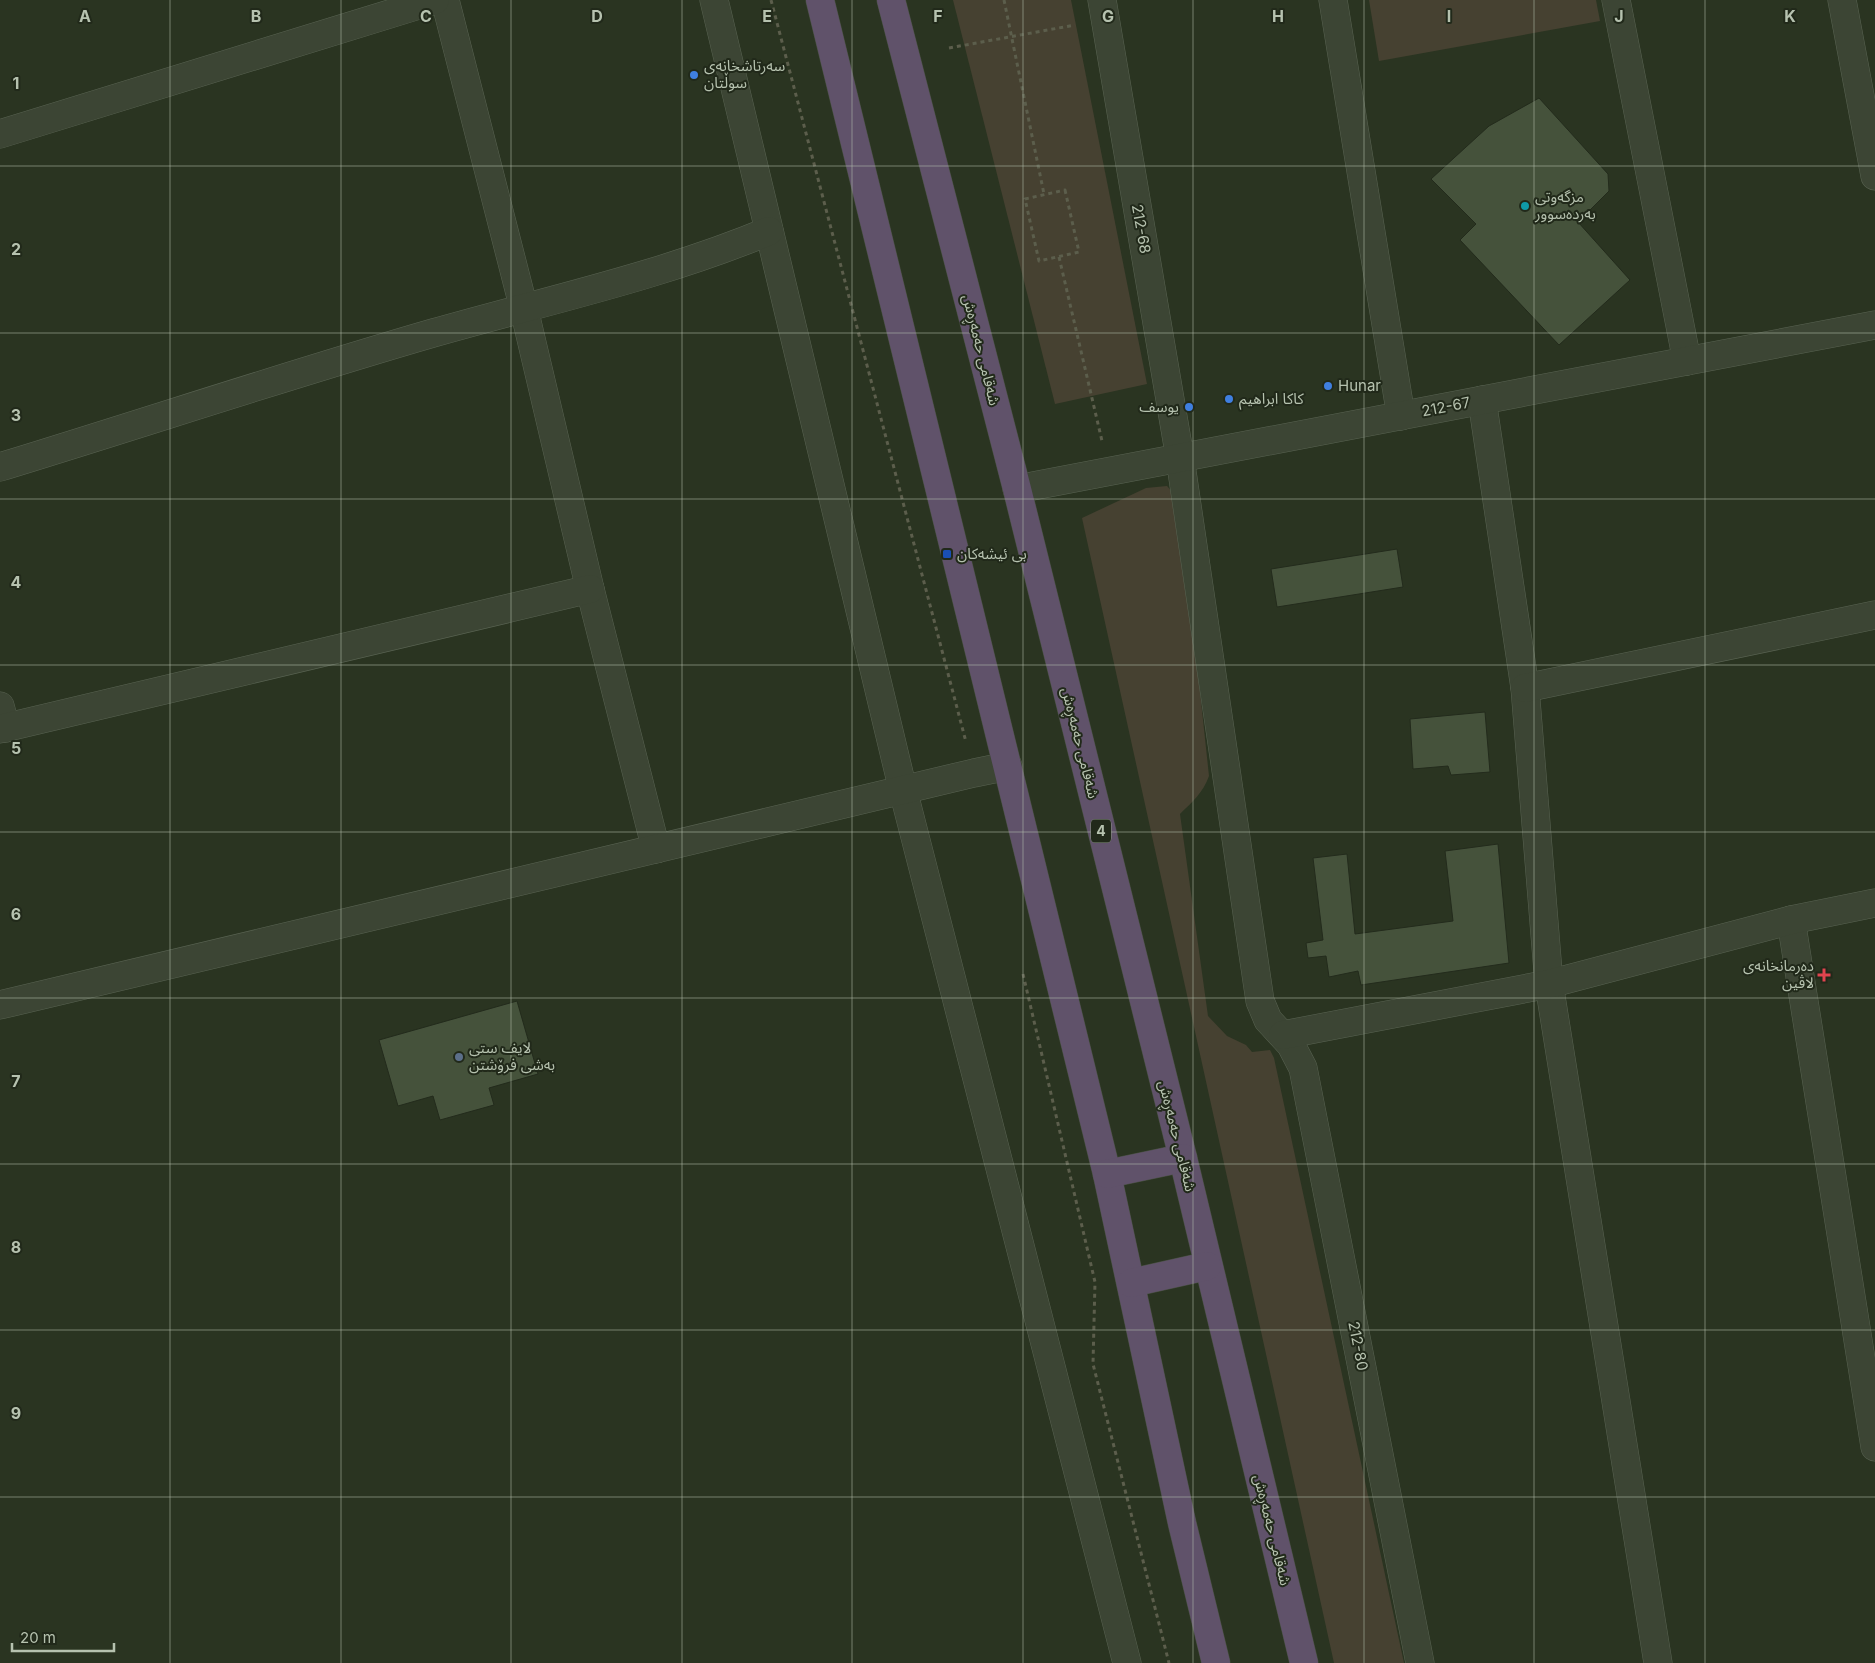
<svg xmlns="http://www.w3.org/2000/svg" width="1875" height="1663" viewBox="0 0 1875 1663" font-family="Inter,'Noto Sans Arabic',sans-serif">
<rect width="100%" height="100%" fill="#2a3421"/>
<g fill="#464131">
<path d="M953 0H1071L1147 384 1055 404Z"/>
<path d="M1369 0H1596L1600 21 1379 61Z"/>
<path d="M1167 486 1175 495 1183 532 1209 776C1203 793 1192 802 1180 814L1208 1016 1227 1036 1246 1045 1252 1052 1270 1050 1274 1058 1404 1663H1334L1082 518 1146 488Z"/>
</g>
<g fill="#45523b" stroke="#232b1c">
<path d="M1539 98 1608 174 1609 191 1578 222 1630 280 1559 345 1460 240 1476 224 1431 179 1489 126Z"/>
<path d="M1397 549 1403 587 1277 607 1271 569Z"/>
<path d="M1485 712 1490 772 1451 775 1448 766 1413 769 1410 719Z"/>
<path d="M1498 844 1509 963 1361 985 1358 971 1329 977 1326 956 1308 958 1306 943 1323 940 1313 858 1347 854 1355 934 1453 921 1445 851Z"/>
<path d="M517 1001 538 1074 489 1088 494 1105 440 1120 433 1096 398 1106 379 1040Z"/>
</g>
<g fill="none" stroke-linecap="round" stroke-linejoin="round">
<g stroke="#596352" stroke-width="29">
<g id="minor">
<path d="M445 0 524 309 590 589 656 849"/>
<path d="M714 0 903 790 1127 1663"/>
<path d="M1102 0 1180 458 1260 1001 1268 1020 1291 1045 1303 1068 1420 1663"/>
<path d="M1333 0 1401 416"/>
<path d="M1616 0 1687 361"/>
<path d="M1842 0 1875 176"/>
<path d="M0 134 435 0"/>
<path d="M1482 400 1525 688 1549 984 1658 1663"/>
<path d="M0 467C144 423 288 375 433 333 545 301 661 276 769 231"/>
<path d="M1017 489 1875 325"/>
<path d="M1525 688 1875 615"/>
<path d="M0 706 6 728"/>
<path d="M0 729 590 589"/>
<path d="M1791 920 1875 1447"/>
<path d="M0 1005 974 773 1008 766"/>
<path d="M1283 1035 1549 984 1791 920 1875 903"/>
</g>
</g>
<g stroke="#464f3f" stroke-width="29">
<g id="highway">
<path d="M820 0 1107 1174 1182 1523 1216 1663"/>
<path d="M891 0 1017 489 1183 1158 1304 1663"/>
<path d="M1107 1174 1183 1158"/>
<path d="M1131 1283 1207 1266"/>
</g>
</g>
<g stroke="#5c5e4c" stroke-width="3" stroke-dasharray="4 4" stroke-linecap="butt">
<path d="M771 0 966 742"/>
<path d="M1004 0 1044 194"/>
<path d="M949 48 1075 25"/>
<path d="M1065 190 1079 252 1039 261 1025 199Z"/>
<path d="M1059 257 1102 441"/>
<path d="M1023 974 1095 1282 1093 1364 1169 1663"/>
</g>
<use href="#minor" stroke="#3c4534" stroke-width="28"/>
<use href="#highway" stroke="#60526a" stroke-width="28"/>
</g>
<path fill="none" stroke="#b6c2af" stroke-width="1" stroke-opacity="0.55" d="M170 0V1663M341 0V1663M511 0V1663M682 0V1663M852 0V1663M1023 0V1663M1193 0V1663M1364 0V1663M1534 0V1663M1705 0V1663M0 166H1875M0 333H1875M0 499H1875M0 665H1875M0 832H1875M0 998H1875M0 1164H1875M0 1330H1875M0 1497H1875"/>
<g fill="#3f7fe0" stroke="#21291a" stroke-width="2">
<circle cx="694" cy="75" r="5"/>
<circle cx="1328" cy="386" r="5"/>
<circle cx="1229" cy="399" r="5"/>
<circle cx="1189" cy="407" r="5"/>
</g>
<circle fill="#0f9aa8" stroke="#21291a" stroke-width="2" cx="1525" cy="206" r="5"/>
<rect fill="#1a4fb4" stroke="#21291a" stroke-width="2" x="942" y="549" width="10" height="10" rx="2.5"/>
<path fill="#e0444e" stroke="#21291a" stroke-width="2" d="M1821.5 967.5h5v5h5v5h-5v5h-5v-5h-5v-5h5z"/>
<circle fill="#5c6f8a" stroke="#21291a" stroke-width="2" cx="459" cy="1057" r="5"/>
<g text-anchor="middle" stroke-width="4" stroke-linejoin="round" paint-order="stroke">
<rect fill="#21291a" stroke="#899482" stroke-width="1" x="1091" y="819.5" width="20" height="23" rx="4"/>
<g font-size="14" font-weight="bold" fill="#b6c2af">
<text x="1101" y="836">4</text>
</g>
<g font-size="15" fill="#b6c2af" stroke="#21291a" text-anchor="start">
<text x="704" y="71">سەرتاشخانەی<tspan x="704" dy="17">سوڵتان</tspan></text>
<text x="1535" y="202">مزگەوتی<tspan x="1535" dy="17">بەردەسوور</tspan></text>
<text x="1338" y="391">Hunar</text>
<text x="1239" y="404">کاکا ابراهيم</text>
<text x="1179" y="412" text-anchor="end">يوسف</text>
<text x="957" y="559">بی ئیشەکان</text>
<text x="1814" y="971" text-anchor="end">دەرمانخانەی<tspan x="1814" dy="17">لاڤین</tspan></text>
<text x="469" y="1053">لایف ستی<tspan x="469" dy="17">بەشی فرۆشتن</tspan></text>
</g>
<g font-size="15" fill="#b6c2af" stroke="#21291a">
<text transform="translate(1141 229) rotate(80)" y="5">212-68</text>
<text transform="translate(981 350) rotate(76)" y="5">شەقامی حەمەڕەش</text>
<text transform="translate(1446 407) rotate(-11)" y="5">212-67</text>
<text transform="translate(1080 743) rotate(76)" y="5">شەقامی حەمەڕەش</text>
<text transform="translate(1177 1136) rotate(76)" y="5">شەقامی حەمەڕەش</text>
<text transform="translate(1358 1346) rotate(79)" y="5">212-80</text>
<text transform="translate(1272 1530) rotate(76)" y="5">شەقامی حەمەڕەش</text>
</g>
</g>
<g font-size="16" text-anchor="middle" font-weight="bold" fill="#b6c2af" stroke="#21291a" stroke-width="4" stroke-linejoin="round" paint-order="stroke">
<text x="85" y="22">A</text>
<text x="256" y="22">B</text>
<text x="426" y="22">C</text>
<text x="597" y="22">D</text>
<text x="767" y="22">E</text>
<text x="938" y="22">F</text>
<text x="1108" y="22">G</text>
<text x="1278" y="22">H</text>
<text x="1449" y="22">I</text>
<text x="1619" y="22">J</text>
<text x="1790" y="22">K</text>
<text x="16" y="89">1</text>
<text x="16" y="255">2</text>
<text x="16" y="421">3</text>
<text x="16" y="588">4</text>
<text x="16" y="754">5</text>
<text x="16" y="920">6</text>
<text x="16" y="1087">7</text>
<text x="16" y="1253">8</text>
<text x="16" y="1419">9</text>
</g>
<path d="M12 1643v8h102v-8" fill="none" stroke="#b6c2af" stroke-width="2.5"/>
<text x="20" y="1643" font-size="15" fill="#b6c2af" stroke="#21291a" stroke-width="4" paint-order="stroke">20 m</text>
</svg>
